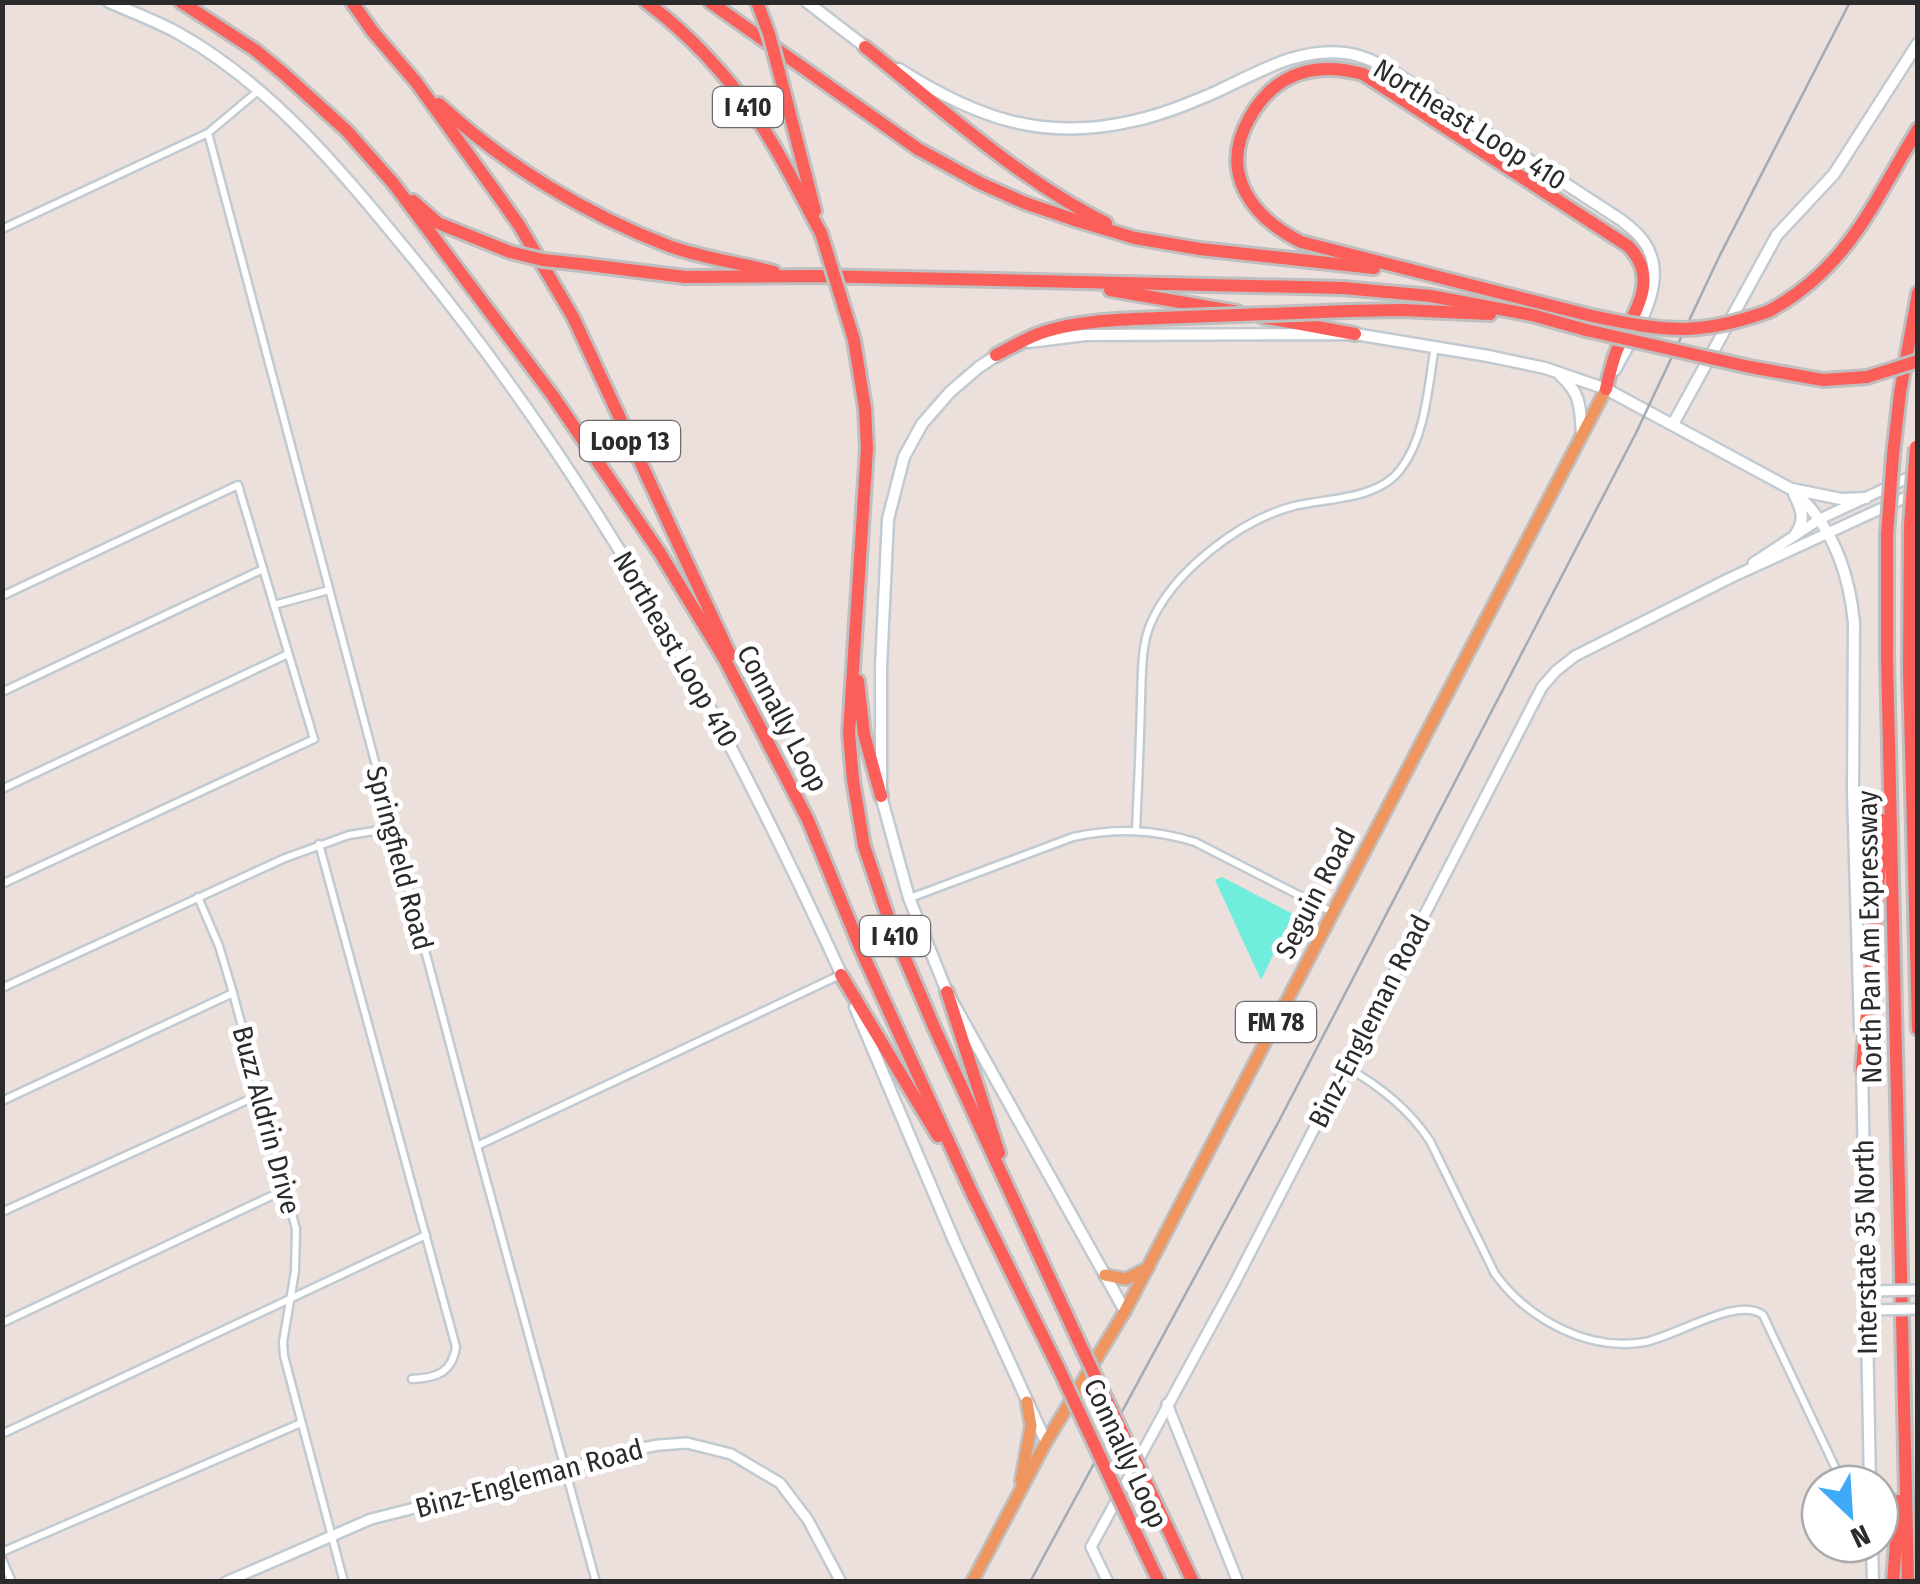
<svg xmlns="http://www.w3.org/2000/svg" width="1920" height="1584" viewBox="0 0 1920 1584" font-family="'Fira Sans Condensed',sans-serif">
<rect width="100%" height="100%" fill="#ece0dd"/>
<path fill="#71eddd" d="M1222 877 1293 914 1261 980 1215 880Z"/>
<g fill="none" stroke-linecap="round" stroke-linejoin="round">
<g stroke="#c1cad1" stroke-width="11">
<g id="minor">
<path d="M208 133 477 1146 596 1582"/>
<path d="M2 229 208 133 258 91"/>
<path d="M2 596 238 485 314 739 2 884"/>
<path d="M274 605 329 590"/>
<path d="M2 692 263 569"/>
<path d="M2 789 288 654"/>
<path d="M1136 830C1138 787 1140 743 1141 700 1142 676 1141 647 1150 625 1172 572 1240 520 1294 506 1327 498 1377 500 1400 470 1426 437 1428 386 1435 346"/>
<path d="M319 844 456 1347C452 1373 436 1378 412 1379"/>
<path d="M198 897 219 946 233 993 296 1229 295 1271 283 1342 284 1356 344 1582"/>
<path d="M910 898 1073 837C1116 828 1153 829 1195 842L1332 912"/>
<path d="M2 988 285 858 349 835 393 828"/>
<path d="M1346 1067C1380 1086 1409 1109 1430 1141L1495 1274C1528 1319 1588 1352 1645 1342 1674 1337 1739 1295 1763 1315L1843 1484"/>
<path d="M2 1101 233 993"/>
<path d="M477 1146 840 975"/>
<path d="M2 1212 261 1094"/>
<path d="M2 1323 286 1189"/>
<path d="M2 1434 426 1235"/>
<path d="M2 1552 301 1423"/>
<path d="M2 1559 12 1582"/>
</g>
</g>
<g stroke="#c1cad1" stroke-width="14">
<g id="tertiary">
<path d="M1753 563 1820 519 1914 475"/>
<path d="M1167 1404 1238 1582"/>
<path d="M226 1582 371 1519 566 1470 626 1451 659 1445 687 1443 731 1454 780 1483 808 1520 841 1582"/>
<path d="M1108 1582 1091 1547 1234 1284 1542 687 1556 671 1575 656 1730 578 1915 493"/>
</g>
</g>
<g stroke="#c1cad1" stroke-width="15">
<g id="secondary">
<path d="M109 2C132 12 156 21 178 33 276 88 347 178 417 263 596 483 726 721 843 978"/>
<path d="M807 2 868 49"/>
<path d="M899 69C976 118 1044 143 1137 120 1164 114 1190 103 1216 92 1257 73 1298 47 1345 53 1363 55 1379 64 1394 72L1621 220C1629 226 1638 233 1644 242 1672 282 1633 334 1615 370"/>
<path d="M1029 342 1085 335 1355 334 1488 356 1545 368 1606 389 1791 489C1832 523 1849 571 1854 623L1853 792 1860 1028"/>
<path d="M999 354 979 367 950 392 922 424 904 457 888 519 881 667V796L909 898 947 992 1125 1311"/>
<path d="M1561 376C1582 395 1580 409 1582 435"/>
<path d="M1673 424 1777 235 1834 174 1918 43"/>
<path d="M1792 489 1841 499 1866 498"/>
<path d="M1794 494C1802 510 1806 520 1795 535"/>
<path d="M855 1007 955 1243 1046 1442"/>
<path d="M1862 1065 1870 1484"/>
<path d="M1872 1544 1873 1582"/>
</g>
</g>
<g stroke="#bfbfbf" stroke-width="16">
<g id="primary">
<path d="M1105 1275 1126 1279 1148 1268"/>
<path d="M1021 1481 1031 1426 1027 1402"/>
<path d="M972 1582 1046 1442 1125 1311 1606 389"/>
</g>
</g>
<g stroke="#bfbfbf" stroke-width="18">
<g id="motorway">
<path d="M181 2 255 50 283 73 347 131 393 183 553 396 660 553 725 660 808 820 862 952 971 1191 1059 1369"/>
<path d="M352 2 373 32 416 82 497 194 519 225 573 317 730 655"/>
<path d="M646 2C688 33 728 76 757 119 782 155 800 195 821 233"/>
<path d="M710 2 918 149 980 183 1025 203 1078 221 1135 238 1200 249 1374 268"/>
<path d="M865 47C942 109 1017 178 1106 223"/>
<path d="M783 87 815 211"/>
<path d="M439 104C505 165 585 214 669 246 702 258 740 263 774 272"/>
<path d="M413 201 438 223 510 252"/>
<path d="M581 264 685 277 815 276 1343 288 1431 296 1532 315 1586 330"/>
<path d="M1110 290 1238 312"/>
<path d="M1348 311 1402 310 1490 314"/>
<path d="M1769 311C1848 268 1873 203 1918 129"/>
<path d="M1592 316 1301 242C1251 217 1218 172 1250 117 1275 73 1315 61 1363 74L1628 246C1662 280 1632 314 1617 350 1612 362 1609 376 1606 389"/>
<path d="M1262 317 1355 334"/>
<path d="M854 340 865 408 867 448 849 733 853 780 864 846 890 923 934 1027 1079 1342"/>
<path d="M996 355C1012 347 1029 336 1047 331 1083 320 1121 320 1159 318"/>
<path d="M1750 367 1823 380 1867 377"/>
<path d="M1893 455 1900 393 1918 293"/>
<path d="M1910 525 1909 669 1918 1029"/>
<path d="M1887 535V657L1908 1582"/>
<path d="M858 681 864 734 881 796"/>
<path d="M841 975 938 1136"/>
<path d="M947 992 999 1153"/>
<path d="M1862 1068 1884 820"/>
<path d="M1152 1495 1193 1582"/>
<path d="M1132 1525 1159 1582"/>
<path d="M1893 1582 1899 1501"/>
</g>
</g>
<use href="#minor" stroke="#fff" stroke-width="6"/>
<use href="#tertiary" stroke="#fff" stroke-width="9"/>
<use href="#secondary" stroke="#fff" stroke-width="10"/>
<use href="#primary" stroke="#ef9560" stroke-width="11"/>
<use href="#motorway" stroke="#fc5f59" stroke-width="12"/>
<path stroke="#a0abb5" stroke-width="2.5" d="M1030 1582 1279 1121 1636 433 1719 257 1850 2"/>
<g stroke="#c1cad1" stroke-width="14" stroke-linecap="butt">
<g id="tertiary-bridge">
<path d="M1873 1291 1918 1290"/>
<path d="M1873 1310 1918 1309"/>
</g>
</g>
<g stroke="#bfbfbf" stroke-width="18" stroke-linecap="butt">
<g id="motorway-bridge">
<path d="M757 2 769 34 783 87"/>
<path d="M821 233 854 340"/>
<path d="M510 252 543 260 581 264"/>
<path d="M1592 316C1664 331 1697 337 1769 311"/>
<path d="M1159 318 1348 311"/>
<path d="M1586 330 1750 367"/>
<path d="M1867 377 1918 361"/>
<path d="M1910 525 1916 447"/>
<path d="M1887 535 1893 455"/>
<path d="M1079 1342 1152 1495"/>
<path d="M1059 1369 1132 1525"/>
</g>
</g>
<use href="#tertiary-bridge" stroke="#fff" stroke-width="9"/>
<use href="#motorway-bridge" stroke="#fc5f59" stroke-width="12"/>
</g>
<g text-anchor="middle" stroke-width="10" stroke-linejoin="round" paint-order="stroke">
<g fill="#fff" stroke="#6b6b6b" stroke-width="2.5">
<rect x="713" y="87" width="70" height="40" rx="8"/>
<rect x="580" y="421" width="100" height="40" rx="8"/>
<rect x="860" y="916" width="70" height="40" rx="8"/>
<rect x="1236" y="1002" width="80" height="40" rx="8"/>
</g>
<g font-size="25" font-weight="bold" fill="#2b2b2b">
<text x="748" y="116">I 410</text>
<text x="630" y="450">Loop 13</text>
<text x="895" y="945">I 410</text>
<text x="1276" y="1031">FM 78</text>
</g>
<g font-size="28" fill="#2b2b2b" stroke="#fff">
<text transform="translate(1470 124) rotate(32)" y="10">Northeast Loop 410</text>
<text transform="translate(676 649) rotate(60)" y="10">Northeast Loop 410</text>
<text transform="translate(783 718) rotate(62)" y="10">Connally Loop</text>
<text transform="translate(400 858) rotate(75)" y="10">Springfield Road</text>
<text transform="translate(1315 893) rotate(-63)" y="10">Seguin Road</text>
<text transform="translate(1869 937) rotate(-91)" y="10">North Pan Am Expressway</text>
<text transform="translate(1369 1021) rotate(-63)" y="10">Binz-Engleman Road</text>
<text transform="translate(267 1120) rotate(75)" y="10">Buzz Aldrin Drive</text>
<text transform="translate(1865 1247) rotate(-91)" y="10">Interstate 35 North</text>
<text transform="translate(1126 1453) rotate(65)" y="10">Connally Loop</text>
<text transform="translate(529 1478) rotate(-15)" y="10">Binz-Engleman Road</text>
</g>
</g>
<rect width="1920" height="1584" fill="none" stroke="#2b2b2b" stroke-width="10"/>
<g transform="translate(1850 1514) rotate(155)"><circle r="48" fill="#ffffff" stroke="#aaaaaa" stroke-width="2.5"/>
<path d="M0-8L18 38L0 25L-18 38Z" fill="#3faaf8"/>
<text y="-15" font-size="28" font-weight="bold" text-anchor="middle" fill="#2b2b2b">N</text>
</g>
</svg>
